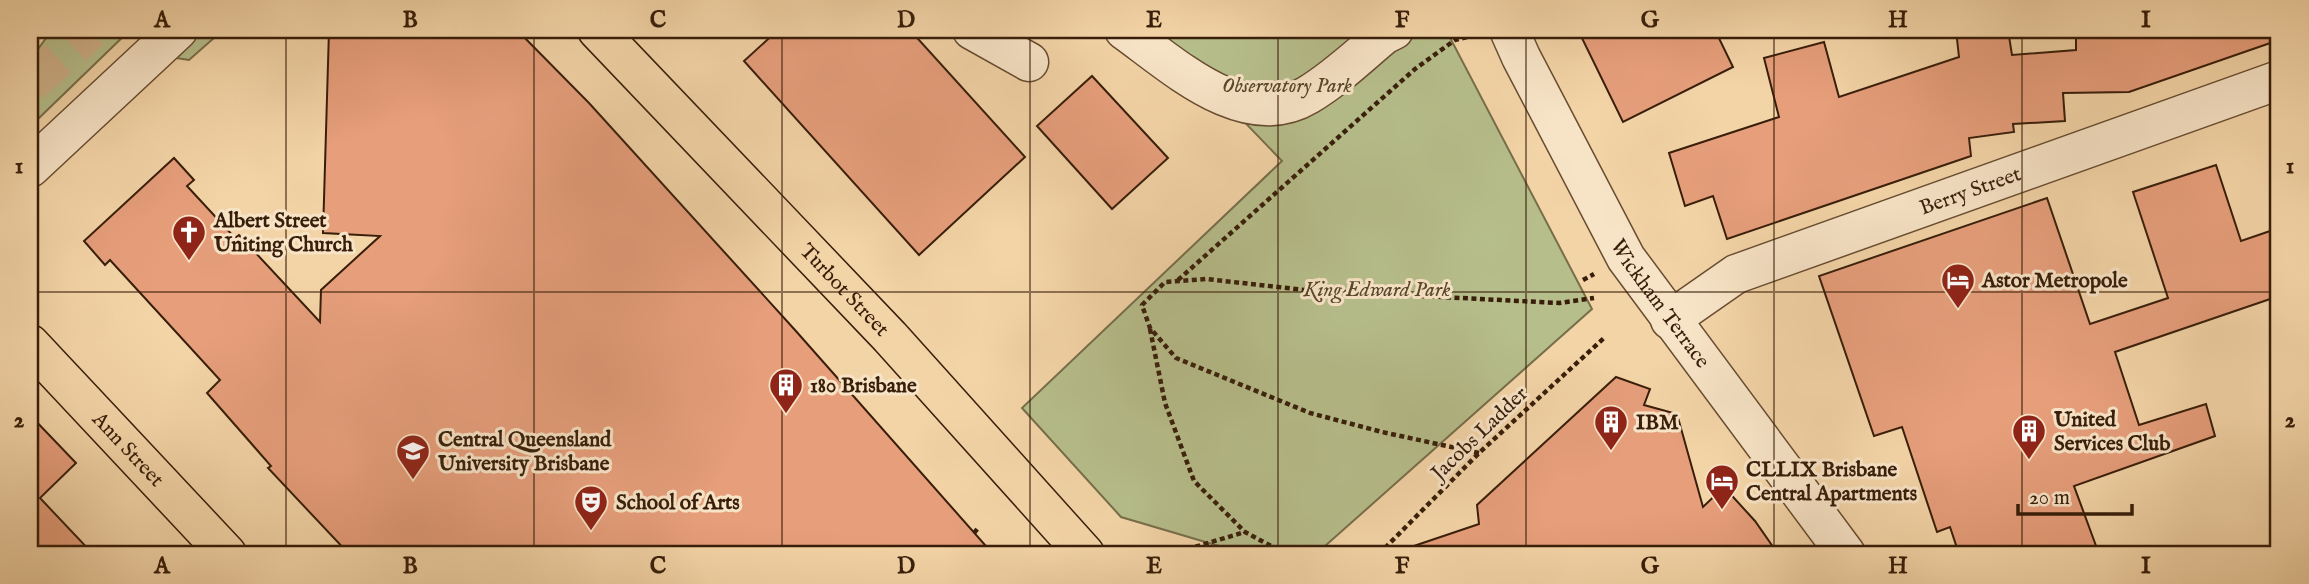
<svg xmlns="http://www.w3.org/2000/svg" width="2309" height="584" viewBox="0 0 2309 584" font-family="'IM FELL English',serif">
<rect width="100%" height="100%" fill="#f3d4a7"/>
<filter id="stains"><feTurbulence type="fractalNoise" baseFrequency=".00286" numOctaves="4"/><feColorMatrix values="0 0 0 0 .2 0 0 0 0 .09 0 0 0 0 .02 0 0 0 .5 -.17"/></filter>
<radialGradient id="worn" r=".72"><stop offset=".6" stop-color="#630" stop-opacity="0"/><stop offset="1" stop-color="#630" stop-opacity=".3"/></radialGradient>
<g fill="#b6be8b" stroke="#776e4a" stroke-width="2">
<path d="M52 30H130L39 118 30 120V60Z"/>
<path d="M198 30H223L189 60 170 57Z"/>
<path d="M1156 30H1446L1592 309 1316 554H1246L1121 517 1022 408 1282 161Z"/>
</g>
<g fill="#e69e7b" stroke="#381e0a" stroke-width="2">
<path d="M329 30H517L589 103 795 330 993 554H349L268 468 271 466 207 393 220 380 110 260 105 265 84 241 174 158 194 180 187 186 235 238 239 235 320 322 321 290 380 236 323 233Z"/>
<path d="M778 30H910L1025 157 919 255 744 61Z"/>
<path d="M1578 30H1715L1733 67 1623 122Z"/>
<path d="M1956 30H2008L2012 55 2076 50V30H2279V40L2129 92 2063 93 2065 121 2013 124 2014 132 1969 138 1971 156 1727 239 1713 196 1685 206 1669 153 1779 117 1764 58 1824 42 1839 97 1959 57Z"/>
<path d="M1092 76 1168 158 1112 209 1037 126Z"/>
<path d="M2216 165 2241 241 2279 228V296L2115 352 2139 425 2206 404 2215 436 2074 486 2099 554H1959L1950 527 1937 532 1902 427 1874 436 1819 276 2047 198 2090 324 2168 298 2133 192Z"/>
<path d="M1616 377 1650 389 1644 405 1677 414 1703 507 1724 487 1755 521 1778 554H1406L1405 549 1479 524 1477 505Z"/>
<path d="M30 415 76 463 40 498 93 554H30Z"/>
</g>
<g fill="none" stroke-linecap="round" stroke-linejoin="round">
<path stroke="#ceb088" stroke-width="38" stroke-dasharray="38 19" stroke-linecap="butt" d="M30 84 91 30"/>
<g stroke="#674c31" stroke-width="41">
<g id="minor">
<path d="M972 30 1029 62"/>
<path d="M1124 30C1173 65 1245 133 1308 95 1335 79 1360 55 1384 35L1394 30"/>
<path id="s1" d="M1509 30 1521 57 1626 258 1846 554"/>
<path d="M30 168 178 30"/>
<path id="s2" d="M1670 320 1736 274 2279 80"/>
</g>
</g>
<g stroke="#381e0a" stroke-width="41">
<g id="major">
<path id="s3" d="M597 30 890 337 1085 554"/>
<path id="s4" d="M30 344 227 554"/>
</g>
</g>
<g stroke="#381e0a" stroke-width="4.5" stroke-dasharray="5 3.5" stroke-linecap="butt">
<path d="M1178 280 1415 69 1455 40 1471 36"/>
<path d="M1583 280 1594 274"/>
<path d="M1150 329 1165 403 1194 481 1245 532 1286 554"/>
<path d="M1479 453 1382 432 1310 413 1176 358 1150 328 1142 305 1165 282 1206 279 1305 290 1559 303 1594 298"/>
<path d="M974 533 979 527"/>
<path d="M1171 554 1245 532"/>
<path d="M1379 554 1479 453 1604 338"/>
</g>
<use href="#minor" stroke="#f7e3c6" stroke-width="38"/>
<use href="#major" stroke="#f3d4a7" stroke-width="38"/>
</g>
<path fill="none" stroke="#381e0a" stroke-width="2" stroke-opacity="0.55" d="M286 30V554M534 30V554M782 30V554M1030 30V554M1278 30V554M1526 30V554M1774 30V554M2022 30V554M30 292H2279"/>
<defs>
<g id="church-pin" transform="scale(1.75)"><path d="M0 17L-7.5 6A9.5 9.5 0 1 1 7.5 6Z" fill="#8f2418" stroke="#f7e3c6"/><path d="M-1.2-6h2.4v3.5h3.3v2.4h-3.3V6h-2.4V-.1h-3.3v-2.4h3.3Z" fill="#fff"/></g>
<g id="hotel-pin" transform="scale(1.75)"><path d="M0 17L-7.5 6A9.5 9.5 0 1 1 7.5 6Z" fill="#8f2418" stroke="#f7e3c6"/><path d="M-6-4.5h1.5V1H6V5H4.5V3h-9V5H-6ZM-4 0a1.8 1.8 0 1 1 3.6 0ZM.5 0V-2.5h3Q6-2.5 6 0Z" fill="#fff"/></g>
<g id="building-pin" transform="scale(1.75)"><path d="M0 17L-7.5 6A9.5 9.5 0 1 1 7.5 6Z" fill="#8f2418" stroke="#f7e3c6"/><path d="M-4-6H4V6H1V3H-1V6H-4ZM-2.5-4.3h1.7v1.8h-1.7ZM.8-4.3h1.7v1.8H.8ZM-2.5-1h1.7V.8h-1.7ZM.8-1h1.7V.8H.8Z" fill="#fff"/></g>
<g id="university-pin" transform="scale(1.75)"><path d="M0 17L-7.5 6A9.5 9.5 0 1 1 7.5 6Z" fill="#8f2418" stroke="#f7e3c6"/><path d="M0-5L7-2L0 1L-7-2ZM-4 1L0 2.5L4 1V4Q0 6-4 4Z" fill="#fff"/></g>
<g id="theatre-pin" transform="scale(1.75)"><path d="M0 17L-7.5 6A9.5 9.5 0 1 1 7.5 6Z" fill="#8f2418" stroke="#f7e3c6"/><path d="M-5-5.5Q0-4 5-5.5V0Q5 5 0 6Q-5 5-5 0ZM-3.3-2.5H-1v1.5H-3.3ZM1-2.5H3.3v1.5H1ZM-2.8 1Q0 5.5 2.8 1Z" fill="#fff"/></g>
</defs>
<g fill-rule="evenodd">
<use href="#church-pin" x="189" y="232"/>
<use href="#hotel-pin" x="1958" y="280"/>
<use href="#building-pin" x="786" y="385"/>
<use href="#building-pin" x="1611" y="422"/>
<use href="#building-pin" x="2029" y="431"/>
<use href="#university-pin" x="413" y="451"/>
<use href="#hotel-pin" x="1722" y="481"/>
<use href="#theatre-pin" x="591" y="502"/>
</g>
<g text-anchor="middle" stroke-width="6" stroke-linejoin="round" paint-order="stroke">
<g font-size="21" font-style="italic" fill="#58462a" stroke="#f7e3c6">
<text x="1287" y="92">Observatory Park</text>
<text x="1377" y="296">King Edward Park</text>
</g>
<g font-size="21" fill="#381e0a" stroke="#f7e3c6">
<text dy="7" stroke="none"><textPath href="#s2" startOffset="329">Berry Street</textPath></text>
<text dy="7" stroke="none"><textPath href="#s3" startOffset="359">Turbot Street</textPath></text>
<text dy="7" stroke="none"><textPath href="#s1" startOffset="313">Wickham Terrace</textPath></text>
<text transform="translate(1479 433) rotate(-44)" y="7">Jacobs Ladder</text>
<text dy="7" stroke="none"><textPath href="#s4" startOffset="144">Ann Street</textPath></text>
</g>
<g font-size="21" font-weight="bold" fill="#381e0a" stroke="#f7e3c6" text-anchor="start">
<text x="214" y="227">Albert Street<tspan x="214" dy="24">Uniting Church</tspan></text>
<text x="1982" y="287">Astor Metropole</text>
<text x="810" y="392">180 Brisbane</text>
<text x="2054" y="426">United<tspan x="2054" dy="24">Services Club</tspan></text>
<text x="1636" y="429">IBM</text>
<text x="438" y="446">Central Queensland<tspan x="438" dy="24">University Brisbane</tspan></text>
<text x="1746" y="476">CLLIX Brisbane<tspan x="1746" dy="24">Central Apartments</tspan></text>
<text x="616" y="509">School of Arts</text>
</g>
</g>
<rect width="2309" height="584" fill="none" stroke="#f3d4a7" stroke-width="77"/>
<path d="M2018 504v10h114v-10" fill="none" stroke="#381e0a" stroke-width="3.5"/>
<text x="2029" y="504" font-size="21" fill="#381e0a" stroke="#f7e3c6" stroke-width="5" paint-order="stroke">20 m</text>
<rect x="38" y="38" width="2232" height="508" fill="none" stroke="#381e0a" stroke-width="2.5"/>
<g font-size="23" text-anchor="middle" font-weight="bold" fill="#381e0a">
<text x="162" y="27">A</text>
<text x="410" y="27">B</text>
<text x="658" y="27">C</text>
<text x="906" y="27">D</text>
<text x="1154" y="27">E</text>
<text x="1402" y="27">F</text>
<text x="1650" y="27">G</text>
<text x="1898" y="27">H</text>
<text x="2146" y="27">I</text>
<text x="19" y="173">1</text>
<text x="2290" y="173">1</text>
<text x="19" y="427">2</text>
<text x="2290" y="427">2</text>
<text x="162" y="573">A</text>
<text x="410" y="573">B</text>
<text x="658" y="573">C</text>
<text x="906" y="573">D</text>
<text x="1154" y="573">E</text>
<text x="1402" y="573">F</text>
<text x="1650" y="573">G</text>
<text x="1898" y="573">H</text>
<text x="2146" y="573">I</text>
</g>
<rect width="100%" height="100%" filter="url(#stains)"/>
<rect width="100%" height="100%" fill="url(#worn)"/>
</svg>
